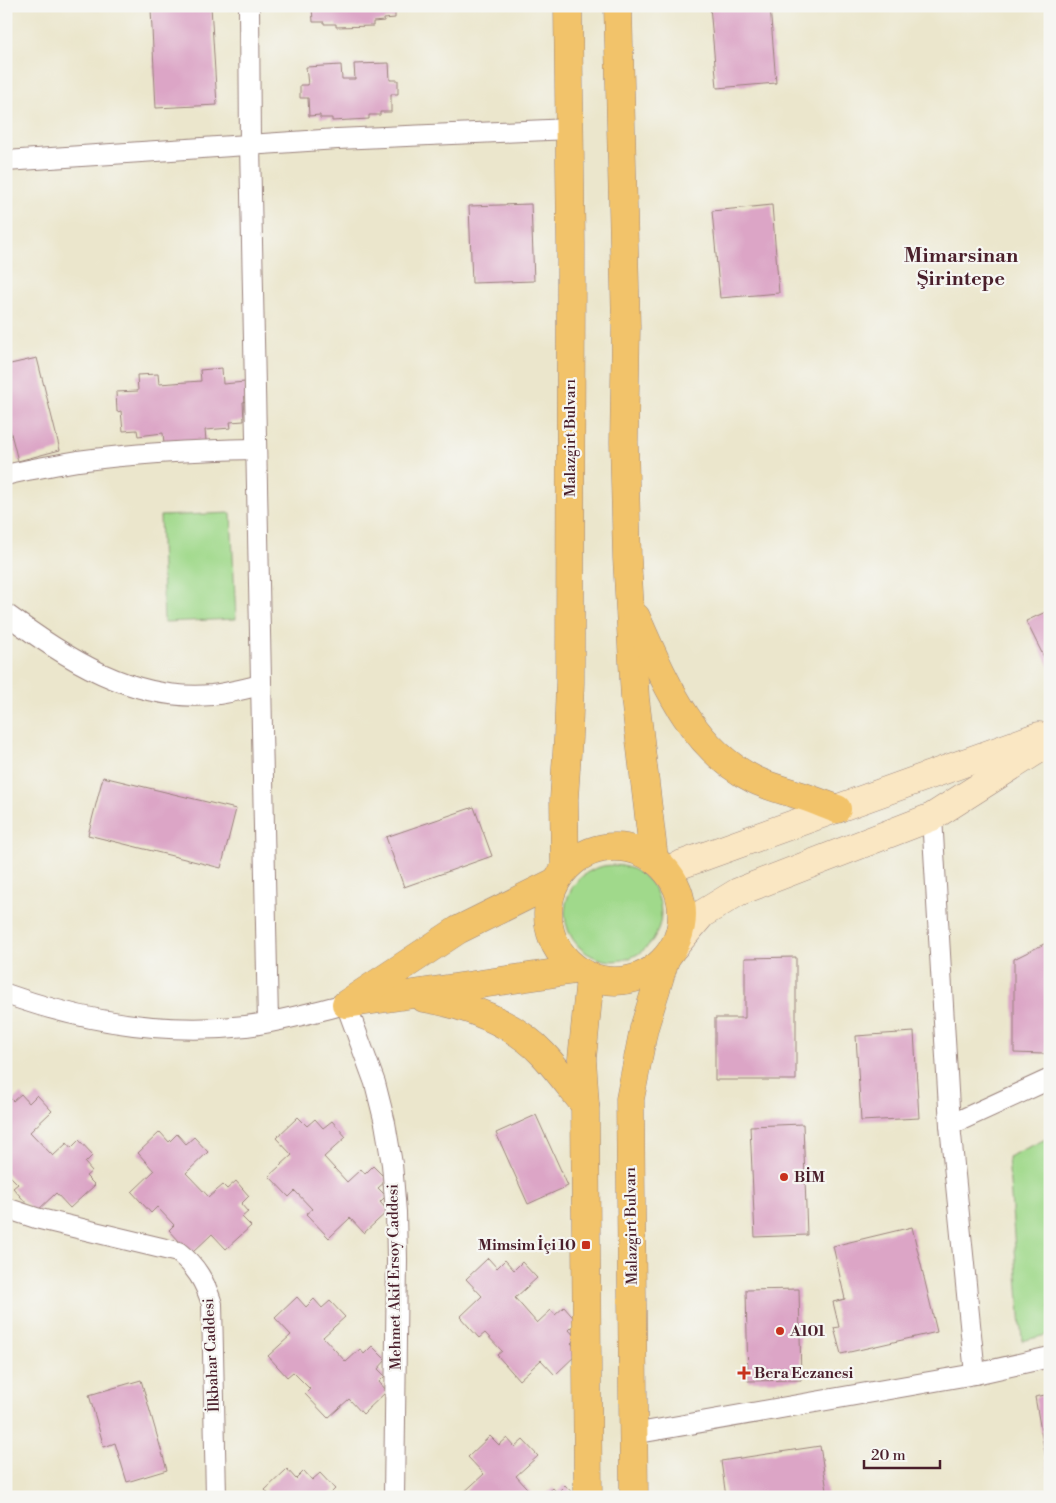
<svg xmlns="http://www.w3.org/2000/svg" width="1056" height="1503" viewBox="0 0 1056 1503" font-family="'Libre Bodoni',serif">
<rect width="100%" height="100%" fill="#f6f6f2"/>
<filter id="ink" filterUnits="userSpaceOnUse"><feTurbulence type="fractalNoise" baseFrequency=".02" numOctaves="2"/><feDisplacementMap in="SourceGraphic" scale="10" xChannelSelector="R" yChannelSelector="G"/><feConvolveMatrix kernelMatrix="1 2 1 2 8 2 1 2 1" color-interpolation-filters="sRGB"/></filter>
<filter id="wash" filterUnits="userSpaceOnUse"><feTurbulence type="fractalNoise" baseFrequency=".0096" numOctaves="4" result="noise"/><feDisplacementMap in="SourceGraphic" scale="20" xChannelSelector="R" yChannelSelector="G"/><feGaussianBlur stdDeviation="1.12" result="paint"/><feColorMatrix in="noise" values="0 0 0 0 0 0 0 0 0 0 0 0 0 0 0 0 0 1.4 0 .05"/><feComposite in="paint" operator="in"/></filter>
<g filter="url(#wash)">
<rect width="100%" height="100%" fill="#ebe6cc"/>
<g fill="#a0d98b" stroke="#757c5b">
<path d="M231 513 236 619 164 622 160 516Z"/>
<circle cx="613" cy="913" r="48"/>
<path d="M1050 1137V1334L1022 1341 1008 1157Z"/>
</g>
<g id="blocks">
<g fill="#dca5c6">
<path d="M198 6H211L217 105 156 108 151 9Z"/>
<path d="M312 6H395V18L384 19V21L373 22V26L336 27V24H324V22H313Z"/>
<path d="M710 6H770L776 83 717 88Z"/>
<path d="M389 63 390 80H398V94H391V112H380V115H369V119L332 121V118H320V115L309 116 308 98H300V85H308L306 67 341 65 342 79H355L354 64Z"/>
<path d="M531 204 534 281 472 283 469 206Z"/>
<path d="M772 205 779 293 720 298 712 211Z"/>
<path d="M37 358 60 450 18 461 6 414V365Z"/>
<path d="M222 368 223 384 245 382 247 401 243 402 244 421 230 422 231 428 205 430 206 441 164 444 163 433 138 436 137 430 123 431 121 411 117 412 116 392 138 391 137 375 158 374 159 384 201 381 200 370Z"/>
<path d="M1050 610V669L1026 621Z"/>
<path d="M103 777 236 809 221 868 88 835Z"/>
<path d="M474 807 492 856 404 887 386 837Z"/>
<path d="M1050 941V1050L1043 1054 1014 1053V959Z"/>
<path d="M796 957V1080H715V1018H745V958Z"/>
<path d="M914 1032 919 1118 861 1121 856 1036Z"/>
<path d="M6 1094 13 1101 21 1094 29 1103 37 1095 52 1111 30 1132 53 1156 67 1143 71 1148 79 1140 93 1155 85 1163 92 1171 86 1176 95 1185 70 1208 56 1193 35 1213 13 1188 18 1184 6 1172Z"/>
<path d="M536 1115 568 1186 528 1204 496 1133Z"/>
<path d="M298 1117 307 1126 315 1119 323 1128 332 1121 346 1137 324 1157 347 1182 361 1169 365 1174 373 1166 387 1180 378 1188 386 1196 380 1202 388 1211 364 1233 350 1218 329 1238 306 1214 312 1209 295 1191 289 1197 269 1176 292 1155 276 1138Z"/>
<path d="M803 1124 807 1235 755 1237 750 1126Z"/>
<path d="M160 1132 169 1142 177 1134 186 1144 194 1137 208 1152 186 1173 209 1197 223 1185 227 1189 236 1181 249 1196 241 1204 248 1212 242 1217 251 1226 226 1249 212 1234 191 1254 169 1230 174 1225 157 1207 151 1213 132 1192 154 1171 138 1153Z"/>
<path d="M912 1227 937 1332 841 1354 834 1328 839 1327 833 1302 845 1299 833 1246Z"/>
<path d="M488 1258 497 1268 505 1260 514 1270 522 1262 537 1278 515 1298 537 1323 551 1310 555 1315 564 1307 577 1322 569 1330 576 1338 571 1343 579 1352 555 1375 541 1360 519 1380 497 1355 502 1351 485 1333 479 1338 460 1317 482 1296 466 1279Z"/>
<path d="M799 1289 801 1380 748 1381 746 1290Z"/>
<path d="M297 1297 306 1307 314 1299 322 1308 330 1301 345 1317 323 1337 346 1362 360 1349 364 1354 372 1346 386 1360 378 1369 385 1376 379 1382 387 1391 363 1414 349 1399 328 1418 305 1394 310 1389 293 1372 287 1377 268 1356 291 1335 275 1318Z"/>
<path d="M141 1380 167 1470 127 1482 115 1443 104 1447 89 1395Z"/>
<path d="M1050 1394V1477H1049L1035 1397Z"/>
<path d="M490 1436 499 1445 507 1438 515 1447 523 1440 538 1456 516 1476 535 1497H463L461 1495 484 1474 468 1457Z"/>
<path d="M820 1446 828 1497H726L721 1461Z"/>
<path d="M287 1469 296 1479 304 1471 312 1480 320 1473 335 1489 327 1497H271L265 1490Z"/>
<path d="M565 1485 576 1497H543L553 1488 557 1493Z"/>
</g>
</g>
</g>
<g filter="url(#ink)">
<use href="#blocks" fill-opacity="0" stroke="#9a827c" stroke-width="1"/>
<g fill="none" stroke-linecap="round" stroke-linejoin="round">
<g stroke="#9a827c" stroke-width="22">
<g id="street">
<path d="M249 6 250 145 268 1022"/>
<path d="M6 161 337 139 570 129"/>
<path d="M6 475C30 469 54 465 78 461 137 453 196 450 256 449"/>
<path d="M6 614C68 659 132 702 212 695 229 693 245 689 261 685"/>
<path d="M932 817 950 1125 975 1374"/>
<path d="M6 994C84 1022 163 1035 246 1026 279 1022 313 1012 346 1004L375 1083 385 1123 392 1164 396 1212 397 1260 394 1497"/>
<path d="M950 1125 1050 1079"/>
<path d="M6 1208 36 1218 178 1252C196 1266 205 1282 212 1304L216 1497"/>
<path d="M633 1434 975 1374 1050 1357"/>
</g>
</g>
<g stroke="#9a827c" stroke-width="29">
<g id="secondary">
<path d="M666 870 1039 736"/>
<path d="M674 947 702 914 738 892 932 817 1050 742"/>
</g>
</g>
<g stroke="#9a827c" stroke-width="29">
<g id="highway">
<path d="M618 6 626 327 624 442 627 558 635 698 654 859"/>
<path d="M636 617C664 679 690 748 755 780 770 787 786 791 802 796 814 800 826 805 837 809"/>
<circle cx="615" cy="914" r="67"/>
<path d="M565 869 564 799 568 737 570 682 571 246 568 6"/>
<path d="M424 998C466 1005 513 1022 543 1054 558 1070 571 1088 585 1105"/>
<path d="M353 1003 575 970"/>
<path d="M346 1004 458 930 555 882"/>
<path d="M588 1497 585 1105 582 1059 590 978"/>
<path d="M634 1497 630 1099 644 1028 665 960"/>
</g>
</g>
<use href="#street" stroke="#fff" stroke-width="20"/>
<use href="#secondary" stroke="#fae7c3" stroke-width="28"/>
<use href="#highway" stroke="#f2c36a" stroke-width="28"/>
</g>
</g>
<g fill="#c8321e" stroke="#f6f6f2" stroke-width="2">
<circle cx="784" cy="1177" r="5"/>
<rect x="581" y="1240" width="10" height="10" rx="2.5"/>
<circle cx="780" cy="1331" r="5"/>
<path d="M741.5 1365.5h5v5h5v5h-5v5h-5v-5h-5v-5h5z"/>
</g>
<g text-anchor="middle" stroke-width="4.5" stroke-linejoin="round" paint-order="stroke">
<g font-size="15" fill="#4a1f2b" stroke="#f6f6f2">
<text transform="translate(570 438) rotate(-90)" y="5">Malazgirt Bulvarı</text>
<text transform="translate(631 1226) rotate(-91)" y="5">Malazgirt Bulvarı</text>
<text transform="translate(394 1277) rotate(-91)" y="5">Mehmet Akif Ersoy Caddesi</text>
<text transform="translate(211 1355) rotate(-93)" y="5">İlkbahar Caddesi</text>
</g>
<g font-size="15" font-weight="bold" fill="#4a1f2b" stroke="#f6f6f2" text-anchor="start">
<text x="794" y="1182">BİM</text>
<text x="576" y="1250" text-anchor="end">Mimsim İçi 10</text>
<text x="790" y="1336">A101</text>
<text x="754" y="1378">Bera Eczanesi</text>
</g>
<g font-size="20" font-weight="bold" fill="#4a1f2b" stroke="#f6f6f2">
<text x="961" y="262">Mimarsinan<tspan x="961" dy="23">Şirintepe</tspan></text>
</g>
</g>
<rect width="1056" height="1503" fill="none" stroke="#f6f6f2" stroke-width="25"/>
<path d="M864 1460v8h76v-8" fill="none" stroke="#4a1f2b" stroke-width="2.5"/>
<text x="871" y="1460" font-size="15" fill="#4a1f2b" stroke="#f6f6f2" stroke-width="4" paint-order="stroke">20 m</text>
</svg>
